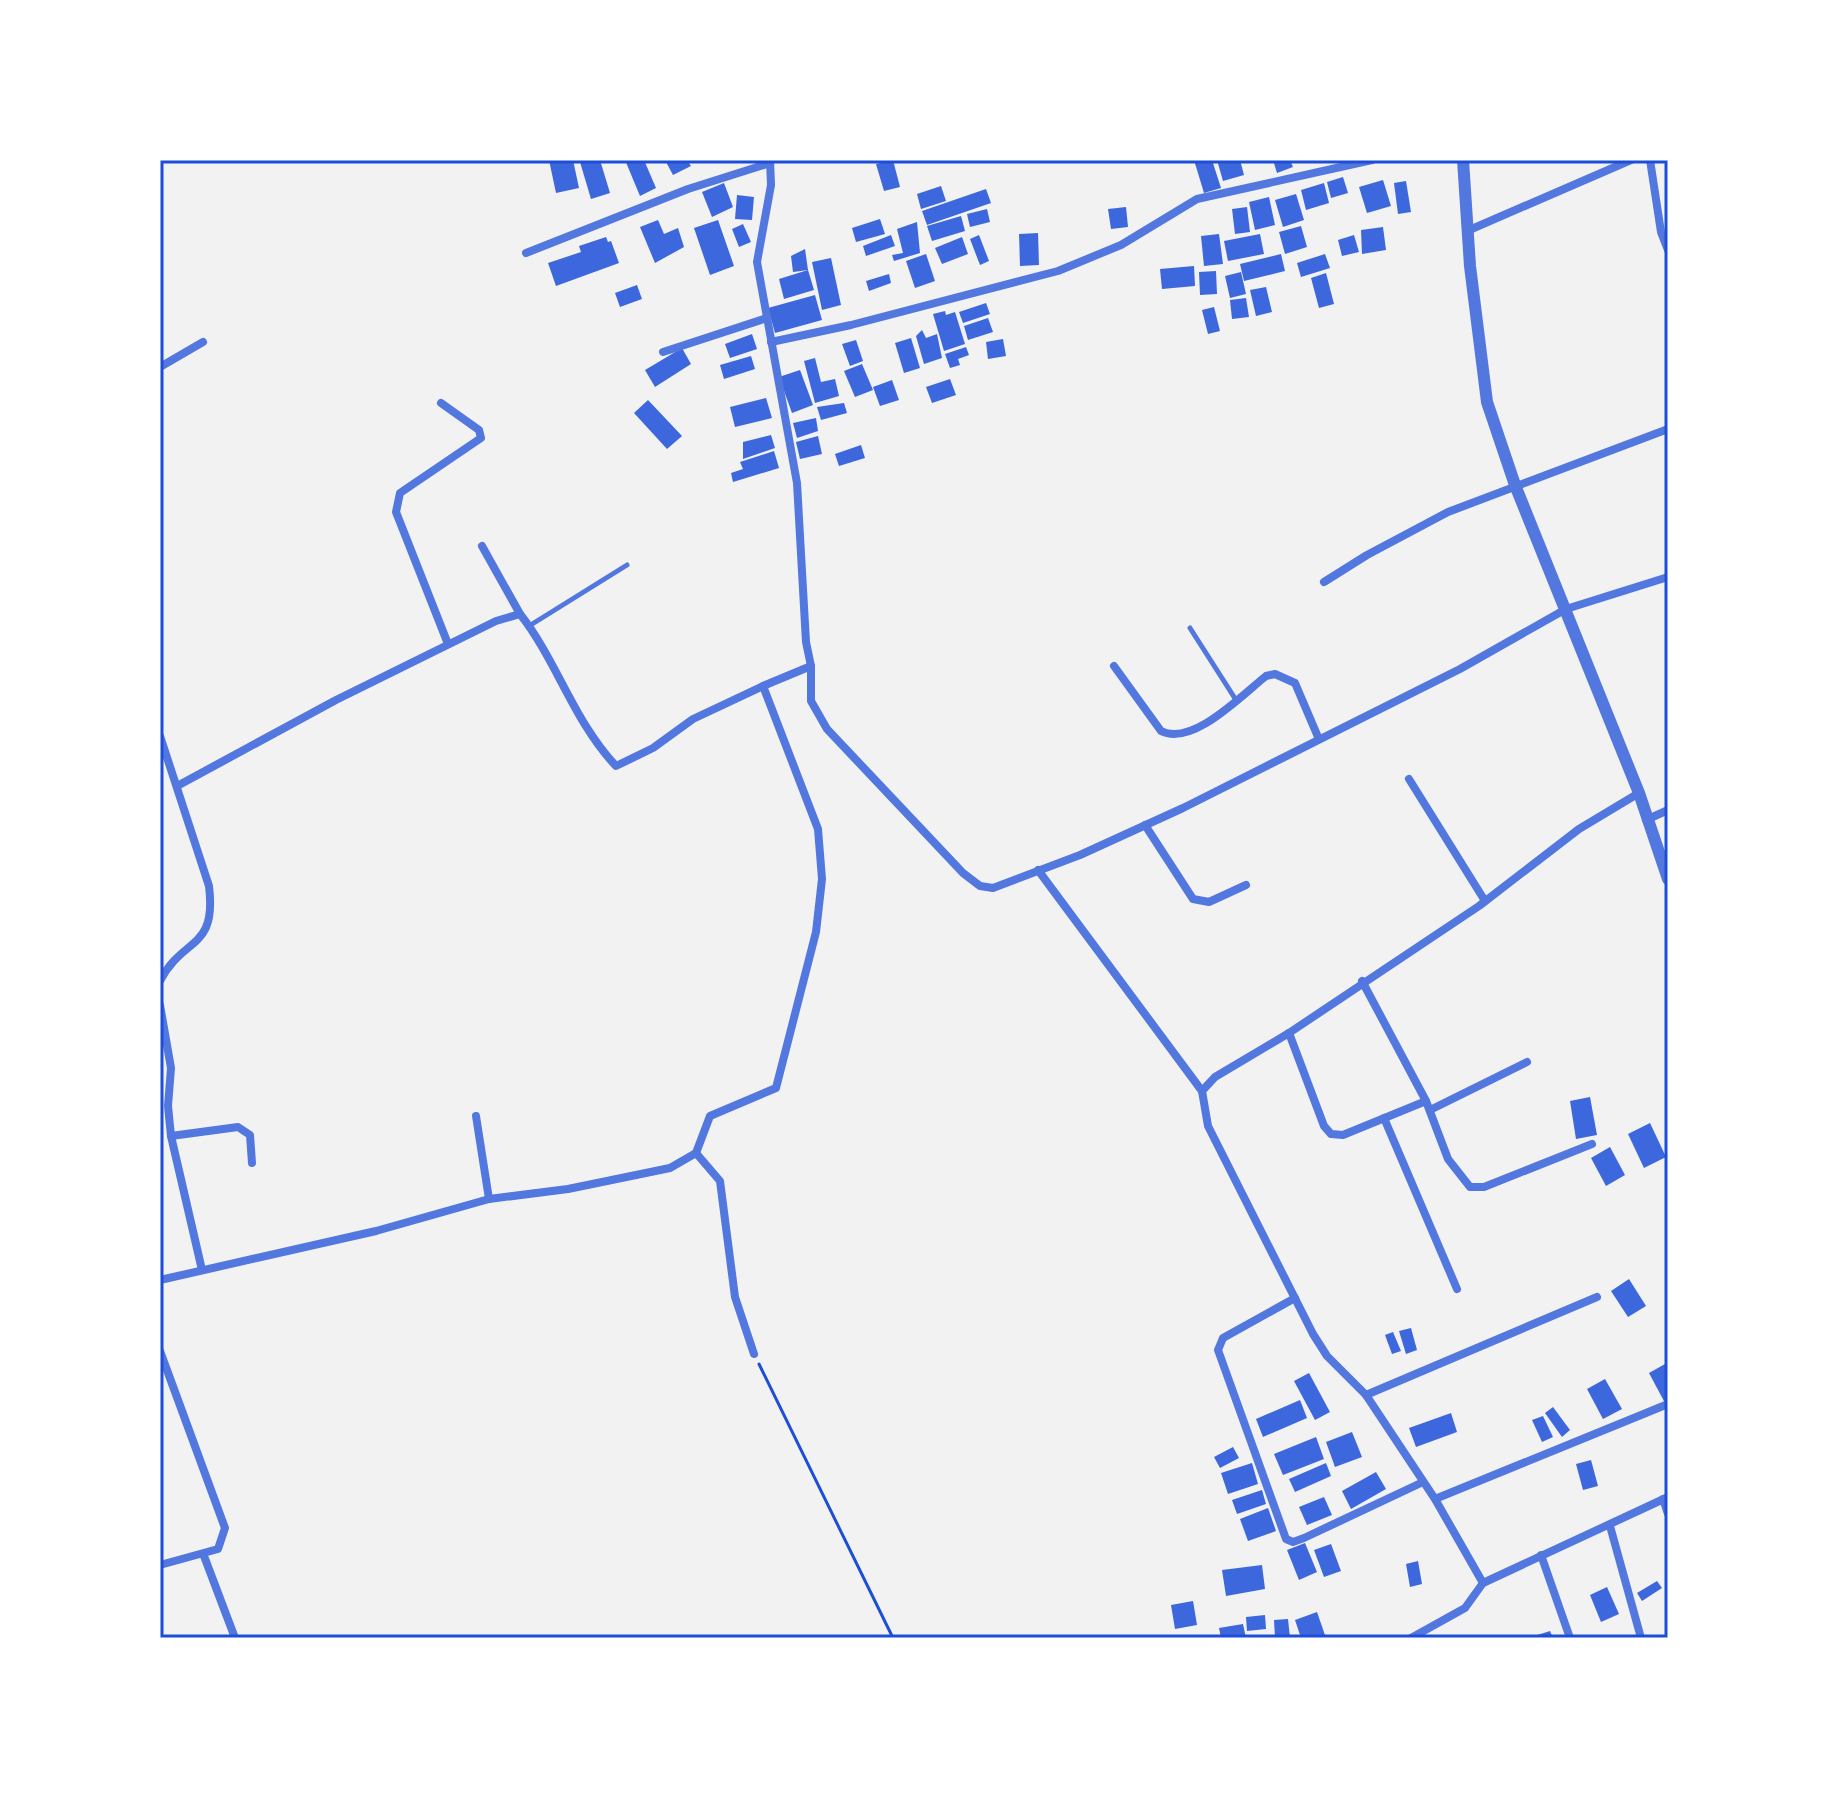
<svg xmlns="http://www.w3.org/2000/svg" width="1828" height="1798" viewBox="0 0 1828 1798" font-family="Montserrat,sans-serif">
<rect width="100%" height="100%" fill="#f2f2f2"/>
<g fill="#3d67dc">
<path d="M549 160H573L579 188 556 193Z"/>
<path d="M587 160H600L610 193 591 199 580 162Z"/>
<path d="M625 160H644L656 188 640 196Z"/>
<path d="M665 160H687L691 166 673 175Z"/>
<path d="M893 160 900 187 884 191 876 164Z"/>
<path d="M1194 160H1212L1221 188 1204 193Z"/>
<path d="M1217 160H1240L1244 175 1223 181Z"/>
<path d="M1273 160H1290L1293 167 1277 173Z"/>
<path d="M1343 177 1348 193 1331 198 1327 182Z"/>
<path d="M1383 180 1391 206 1367 213 1359 187Z"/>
<path d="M1406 181 1411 212 1398 214 1394 183Z"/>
<path d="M724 183 733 207 712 217 702 192Z"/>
<path d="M1324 183 1329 203 1306 210 1301 190Z"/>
<path d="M941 186 946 201 921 209 917 194Z"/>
<path d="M986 189 991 203 927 225 922 211Z"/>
<path d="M1296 194 1304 220 1283 227 1275 200Z"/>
<path d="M737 195 754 197 752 220 735 219Z"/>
<path d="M1269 197 1275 225 1255 230 1249 202Z"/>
<path d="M1126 207 1128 227 1111 229 1108 209Z"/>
<path d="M1247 207 1250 232 1235 234 1232 209Z"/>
<path d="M987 209 990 222 970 227 967 214Z"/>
<path d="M961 216 965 231 932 241 927 226Z"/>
<path d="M880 219 885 234 856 242 852 228Z"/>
<path d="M658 220 664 234 678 228 684 247 655 263 640 227Z"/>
<path d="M718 220 734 266 710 275 694 228Z"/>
<path d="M917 222 920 253 894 261 892 255 903 253 897 229Z"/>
<path d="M743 224 751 242 739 247 732 229Z"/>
<path d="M1301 226 1307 247 1285 254 1279 232Z"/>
<path d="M1383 227 1386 250 1362 254 1361 230Z"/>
<path d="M1038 233 1039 265 1020 266 1019 234Z"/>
<path d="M1219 234 1223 264 1204 266 1201 236Z"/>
<path d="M1260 234 1264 254 1228 261 1224 241Z"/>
<path d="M891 235 895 246 866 256 863 246Z"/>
<path d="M979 235 989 261 980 265 970 239Z"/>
<path d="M1354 235 1359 252 1342 256 1338 240Z"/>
<path d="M606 237 608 242 611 241 619 263 556 286 548 263 581 252 579 246Z"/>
<path d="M962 237 968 254 942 264 935 248Z"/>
<path d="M805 249 808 270 793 272 791 256Z"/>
<path d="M926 254 935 281 915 288 906 261Z"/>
<path d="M1281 254 1285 271 1244 281 1240 264Z"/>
<path d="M1325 254 1330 268 1301 277 1297 263Z"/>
<path d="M831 258 841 305 822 310 812 262Z"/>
<path d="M1194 266 1195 286 1162 289 1160 269Z"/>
<path d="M808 270 814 290 784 299 779 279Z"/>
<path d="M1216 271 1217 294 1200 295 1199 272Z"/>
<path d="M1241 272 1246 294 1230 298 1225 276Z"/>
<path d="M1326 273 1334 304 1319 308 1311 278Z"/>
<path d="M889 274 891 283 869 291 866 281Z"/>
<path d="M637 285 642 299 620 307 615 293Z"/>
<path d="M1266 287 1272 312 1256 316 1250 290Z"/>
<path d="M815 295 822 320 775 333 768 308Z"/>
<path d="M1246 298 1249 317 1232 319 1230 300Z"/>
<path d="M986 303 990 314 963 323 959 312Z"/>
<path d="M1214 307 1220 331 1208 334 1202 310Z"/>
<path d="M945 311 946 315 955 312 965 344 944 351 933 314Z"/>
<path d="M988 318 993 332 968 340 964 326Z"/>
<path d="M922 330 926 338 937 334 942 358 924 364 916 336Z"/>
<path d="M752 334 757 349 730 358 725 344Z"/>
<path d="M911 338 920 368 904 373 895 343Z"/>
<path d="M1003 339 1006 356 988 359 986 342Z"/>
<path d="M856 340 863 361 850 366 842 344Z"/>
<path d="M966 347 969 355 958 359 960 365 950 368 945 354Z"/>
<path d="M682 348 691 364 655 387 645 370Z"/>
<path d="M751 356 755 369 724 379 720 365Z"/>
<path d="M815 358 821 382 835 379 839 396 815 403 804 361Z"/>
<path d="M862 364 873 390 855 397 844 371Z"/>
<path d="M800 370 813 405 792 413 779 377Z"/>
<path d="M950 379 956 395 932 403 926 387Z"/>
<path d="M892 380 899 400 880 406 873 387Z"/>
<path d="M766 398 772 418 735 427 730 407Z"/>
<path d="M648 400 682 436 667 449 634 413Z"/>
<path d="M844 403 847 413 821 420 817 407Z"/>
<path d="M816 418 818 431 797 438 793 423Z"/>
<path d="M771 435 775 448 743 459V442Z"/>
<path d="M818 436 822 454 800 459 796 442Z"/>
<path d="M861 445 865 458 839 466 835 454Z"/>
<path d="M774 451 779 468 733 482 731 473 743 469 740 462Z"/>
<path d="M1590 1097 1597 1135 1576 1139 1570 1101Z"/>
<path d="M1650 1123 1666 1157 1644 1168 1628 1134Z"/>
<path d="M1610 1147 1625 1175 1606 1186 1591 1158Z"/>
<path d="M1629 1279 1646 1306 1628 1317 1611 1291Z"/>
<path d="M1411 1328 1417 1350 1406 1354 1399 1331Z"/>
<path d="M1393 1332 1401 1351 1392 1354 1385 1335Z"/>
<path d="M1665 1364 1668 1368 1665 1403 1649 1373Z"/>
<path d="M1309 1373 1330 1412 1315 1420 1294 1381Z"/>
<path d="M1605 1379 1622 1409 1603 1419 1587 1389Z"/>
<path d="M1300 1400 1307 1418 1263 1437 1256 1419Z"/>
<path d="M1553 1407 1570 1430 1562 1437 1545 1413Z"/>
<path d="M1451 1413 1457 1432 1416 1447 1409 1428Z"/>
<path d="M1543 1416 1553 1437 1542 1442 1532 1420Z"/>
<path d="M1352 1432 1362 1457 1335 1467 1326 1442Z"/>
<path d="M1316 1437 1324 1459 1283 1475 1274 1454Z"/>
<path d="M1233 1447 1239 1458 1220 1468 1214 1457Z"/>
<path d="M1591 1460 1598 1486 1583 1490 1576 1464Z"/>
<path d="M1252 1463 1258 1484 1228 1494 1221 1473Z"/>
<path d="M1326 1463 1331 1476 1295 1492 1289 1479Z"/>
<path d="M1376 1472 1386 1489 1351 1509 1342 1491Z"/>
<path d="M1262 1490 1266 1504 1237 1514 1232 1500Z"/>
<path d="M1324 1497 1332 1515 1307 1525 1299 1507Z"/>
<path d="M1268 1508 1276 1531 1248 1541 1240 1519Z"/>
<path d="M1305 1543 1317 1572 1299 1580 1287 1550Z"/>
<path d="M1331 1544 1341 1571 1324 1577 1314 1550Z"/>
<path d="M1418 1561 1422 1584 1410 1587 1406 1564Z"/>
<path d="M1262 1565 1265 1589 1226 1596 1222 1570Z"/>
<path d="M1657 1581 1662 1588 1642 1601 1637 1593Z"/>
<path d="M1607 1587 1619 1614 1601 1622 1590 1595Z"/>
<path d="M1193 1601 1197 1625 1175 1629 1171 1605Z"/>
<path d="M1317 1612 1326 1638H1301L1295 1620Z"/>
<path d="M1265 1615 1266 1629 1247 1631 1246 1617Z"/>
<path d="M1288 1619 1290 1638H1275L1274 1620Z"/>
<path d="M1243 1624 1246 1638H1221L1219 1628Z"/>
<path d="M1550 1631 1553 1638H1531V1637Z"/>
</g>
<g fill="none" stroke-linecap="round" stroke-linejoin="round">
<path stroke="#1d4ed8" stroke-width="3" d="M759 1364 893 1638"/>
<g stroke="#5277de" stroke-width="5">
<path d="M529 626 627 565"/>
<path d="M1190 628 1236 700"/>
</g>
<g stroke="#5277de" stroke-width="8">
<path d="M770 160 771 185 757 262 797 483 806 642 811 666"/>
<path d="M1650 160 1661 232 1668 250"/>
<path d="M1467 231 1631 160"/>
<path d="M526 253 688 189 770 163"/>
<path d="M771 342 851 325 1058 271 1121 245 1197 199 1372 160"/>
<path d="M663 352 767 318"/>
<path d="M160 367 203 342"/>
<path d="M441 403 479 430 481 438 400 493 396 512 448 644"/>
<path d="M482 546 520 614"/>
<path d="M1324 582 1367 555 1448 512 1668 429"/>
<path d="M1114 666 1161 731C1192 747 1241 696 1266 676L1275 674 1295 683 1318 737"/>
<path d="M160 736 209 886C217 951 183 936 160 981"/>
<path d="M1409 779 1485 901"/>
<path d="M179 785 336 700 496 621 520 614C557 661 574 722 616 766L653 748 693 719 763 686"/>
<path d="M1646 820 1668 810"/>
<path d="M1145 825 1193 899 1209 902 1246 885"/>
<path d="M1038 870 1202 1091"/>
<path d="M1362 981 1426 1101 1448 1159 1470 1187H1484L1592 1144"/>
<path d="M160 1005 171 1068 168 1106 171 1136 202 1270"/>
<path d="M1289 1033 1324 1126 1331 1134 1343 1135 1426 1101"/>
<path d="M1430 1110 1527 1062"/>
<path d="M476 1116 489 1199"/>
<path d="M1384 1118 1457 1289"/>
<path d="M171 1136 238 1127 250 1135 252 1163"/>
<path d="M696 1153 720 1181 735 1297 754 1354"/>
<path d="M160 1280 376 1231 489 1199 568 1189 670 1168 696 1153 710 1116 776 1088 816 932 822 879 818 829 763 686 811 666V701L827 729 963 873 980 886 993 888 1080 855 1183 808 1460 669 1566 609 1668 577"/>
<path d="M1295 1298 1223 1338 1218 1350 1286 1539 1293 1542 1304 1538 1423 1482"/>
<path d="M160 1351 225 1528 218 1549 160 1565"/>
<path d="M1366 1395 1597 1297"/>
<path d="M1435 1499 1668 1404"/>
<path d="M1663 1499 1668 1514"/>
<path d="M1610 1526 1641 1638"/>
<path d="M1541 1555 1570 1638"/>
<path d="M204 1556 235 1638"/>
<path d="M1483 1583 1435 1499 1366 1395 1327 1356 1313 1334 1208 1126 1202 1091 1215 1077 1289 1033 1479 906 1579 829 1639 793"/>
<path d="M1411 1638 1465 1608 1483 1583 1668 1497"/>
</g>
<path stroke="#5277de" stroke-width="12" d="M1463 160 1470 266 1487 402 1515 485 1639 793 1668 879"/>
</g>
<rect width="1828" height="1798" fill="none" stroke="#ffffff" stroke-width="324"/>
<rect x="162" y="162" width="1504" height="1474" fill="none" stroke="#1d4ed8" stroke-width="3"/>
</svg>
